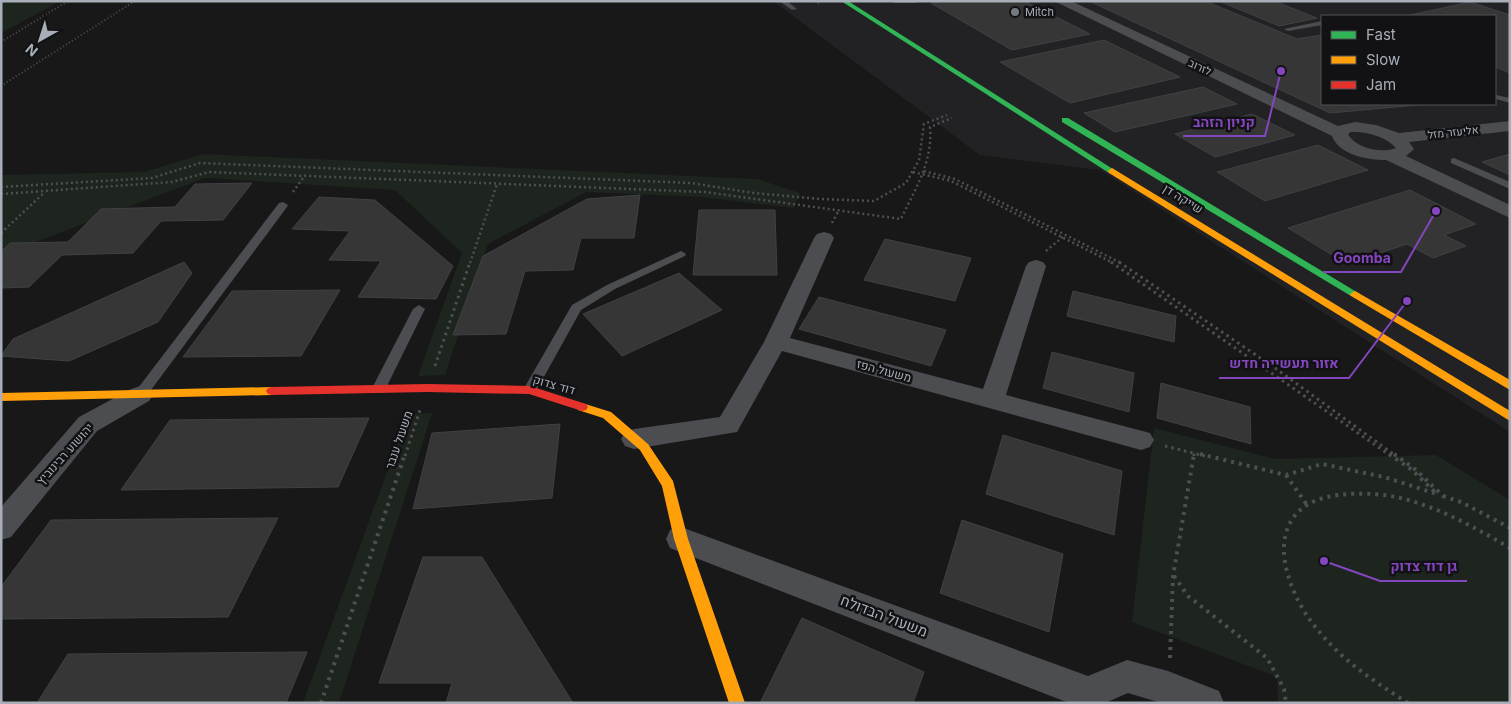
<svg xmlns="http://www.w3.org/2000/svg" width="1511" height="704" viewBox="0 0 1511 704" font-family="Inter,Heebo,sans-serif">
<rect width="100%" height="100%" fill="#181818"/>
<path fill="#222224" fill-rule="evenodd" d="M773 1H1510V432L1100 170 980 155ZM1322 16H1495V104H1322Z"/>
<g fill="#1d251e">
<path d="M1 1H61L1 33Z"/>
<path d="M203 154 757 179 800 193 794 208 702 197 586 192 488 244 445 375 418 376 462 253 395 190 205 178 1 255V175L144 172Z"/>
<path d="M432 413 339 703H303L408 414Z"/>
<path d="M1154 428 1275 459 1436 455 1510 500V703H1278L1277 677 1132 622Z"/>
</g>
<g fill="#363637" stroke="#404144">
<path d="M944 1H1024L1090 34 1012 50 931 3Z"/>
<path d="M1089 1H1205L1297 39 1322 35V104H1429L1330 113Z"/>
<path d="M1219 1H1274L1317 18 1279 26Z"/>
<path d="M1470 2 1510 15V73L1495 67V16H1406Z"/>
<path d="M1104 40 1180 77 1070 103 1000 62Z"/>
<path d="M1203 87 1237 104 1115 132 1084 113Z"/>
<path d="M1252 114 1295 135 1215 157 1175 134Z"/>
<path d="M1318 145 1368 170 1265 201 1217 172Z"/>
<path d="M1510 154V175L1482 162Z"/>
<path d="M252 183 223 220 161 221 133 253 62 255 29 287 1 288V252L10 243 68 242 101 209 175 207 195 184Z"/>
<path d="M1410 190 1476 224 1444 235 1466 246 1433 258 1407 244 1347 264 1288 228Z"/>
<path d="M640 195 634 238H581L573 270 525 271 506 334 453 335 483 256 587 199Z"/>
<path d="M319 197 375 200 453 266 436 299 358 297 381 261 329 260 350 231 292 229Z"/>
<path d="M699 210H775L777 275H693Z"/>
<path d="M885 239 971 258 955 301 864 280Z"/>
<path d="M184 262 192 273 158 322 69 361 1 356 13 339Z"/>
<path d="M679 273 722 310 622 356 583 314Z"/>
<path d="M340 290 301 356 183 357 232 291Z"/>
<path d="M1073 291 1176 316 1174 342 1067 316Z"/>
<path d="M819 297 946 330 931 366 799 329Z"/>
<path d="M1052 352 1134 373 1129 412 1043 388Z"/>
<path d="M1161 383 1250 407 1251 444 1157 418Z"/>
<path d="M369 418 338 487 121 490 170 420Z"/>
<path d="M560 424 552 498 413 509 432 433Z"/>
<path d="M1003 435 1122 471 1114 535 986 494Z"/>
<path d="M278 518 228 617 1 619V587L51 520Z"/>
<path d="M962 520 1063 554 1049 632 940 593Z"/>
<path d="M423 557H482L573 703H446L452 683H379Z"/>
<path d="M802 618 924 672 913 703H760Z"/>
<path d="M307 652 286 703H37L68 654Z"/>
</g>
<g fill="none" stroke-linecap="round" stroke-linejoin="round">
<g stroke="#4e4f53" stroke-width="2" stroke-dasharray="1 2.5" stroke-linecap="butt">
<path d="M815 1 820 4"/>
<path d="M1508 15 1510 14"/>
<path d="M1 42 68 1"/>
<path d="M1 86 135 1"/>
</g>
<g stroke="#4e4f53" stroke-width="2.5" stroke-dasharray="2 3" stroke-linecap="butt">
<path d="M924 171 955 179 1121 263"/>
<path d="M913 172 951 181 1113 263"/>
<path d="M1 187 152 178 200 163 691 183 754 193 820 199 874 201 906 183 919 160 924 124 947 115"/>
<path d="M293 192 305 175"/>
<path d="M1 194 172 182 209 172 705 192 901 219C915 189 933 162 930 127L952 118"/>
<path d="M832 223 839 210"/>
<path d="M1 233 45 192"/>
<path d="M1046 251 1064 236"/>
<path d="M470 263 497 184"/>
</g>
<g stroke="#4e4f53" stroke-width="3" stroke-dasharray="2.5 4" stroke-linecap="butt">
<path d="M1111 262 1391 456"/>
<path d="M1119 262 1275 368 1396 456"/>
<path d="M435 366 470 262"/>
<path d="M1165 446 1205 456"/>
<path d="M405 456 420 410"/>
<path d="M1194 456V453"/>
</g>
<g stroke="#4e4f53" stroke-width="4" stroke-dasharray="3 5" stroke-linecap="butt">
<path d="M1200 454 1286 475 1322 464 1384 477 1437 494"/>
<path d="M1389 454 1412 470 1438 495"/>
<path d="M1394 454 1416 470 1444 497"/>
<path d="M1286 475 1307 505"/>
<path d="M1443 496 1461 502 1510 528"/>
<path d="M1174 576 1188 596 1267 658 1284 689 1286 703"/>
<path d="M1170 658 1173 576 1194 454"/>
<path d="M321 703 405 454"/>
<path d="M1408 703C1369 678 1335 656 1308 617 1287 587 1267 530 1307 505 1329 491 1372 492 1396 497 1437 506 1474 527 1510 548"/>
</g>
<g fill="#4c4d51" fill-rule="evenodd">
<path d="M779 1H787L797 9 792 10Z"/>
<path d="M891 1H919L916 3H894Z"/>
<path d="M1322 21V25L1288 31 1284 29Z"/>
<path d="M1496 95 1510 98V103L1496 99Z"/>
<path d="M1454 158 1510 182V189L1451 163V159Z"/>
<path d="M283 202 288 205 287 207 145 398H135L133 395 135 392 279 203Z"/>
<path d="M681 251 686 254 685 256 615 289 581 310 535 393H525L523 390 572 305 607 285Z"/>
<path d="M419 305 425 309 385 390 383 393H373L371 390 413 309Z"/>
</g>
<g fill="#4c4d51" fill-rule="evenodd">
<path d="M1054 1H1071L1338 126 1355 122 1376 125 1399 133 1510 121V131L1409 142 1414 149 1406 156 1510 205V218L1386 160C1368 160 1339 155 1332 136ZM1351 132C1365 131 1386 136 1396 148 1382 154 1355 148 1348 134Z"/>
<path d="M824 232 831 234 834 238 790 338 983 389 1026 266 1029 262 1036 260 1043 262 1046 266 1006 395 1150 433 1154 440 1150 447 1141 450 782 351 737 432 634 449 625 446 621 439 625 432 634 429 720 417 764 342 814 238 817 234Z"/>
<path d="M140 386 149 389 153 395 149 401 97 431 11 537 1 540V507L79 417 131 389Z"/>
<path d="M681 527 1088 676 1127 660 1168 671 1219 691 1224 703H1161L1128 693 1105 703H1069L670 548 666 539 670 530Z"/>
</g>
<g fill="#30b455" fill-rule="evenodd">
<path d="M841 1H848L1116 171 1112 174 1109 173Z"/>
<path d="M1062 118H1068L1360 294 1359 296H1351L1062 122Z"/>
</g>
<g fill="#ff9f0a" fill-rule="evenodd">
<path d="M1112 168 1510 411V421L1109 173 1108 171Z"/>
<path d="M1355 291 1510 380V390L1351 296 1350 294Z"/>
<path d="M272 387 276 388 278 391 276 394 272 395 1 401V393Z"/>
<path d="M582 403 611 412 648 444 673 481 688 539 745 703H729L674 539 662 486 640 450 603 418 578 410 576 407 578 404Z"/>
</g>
<path fill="#e5322d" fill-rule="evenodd" d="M427 384 530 386 586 404 588 407 586 410 582 411 529 394 427 392 272 395 268 394 266 391 268 388 272 387Z"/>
</g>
<circle fill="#767a81" stroke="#121214" stroke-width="2" cx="1015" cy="12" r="5"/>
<g text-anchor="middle" stroke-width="5" stroke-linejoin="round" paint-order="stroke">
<g font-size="11" fill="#a8afb9" stroke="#121214" text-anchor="start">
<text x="1025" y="16">Mitch</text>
</g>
<g font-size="11" fill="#a8afb9" stroke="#121214">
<text transform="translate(1200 67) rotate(25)" y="4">לזרוב</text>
<text transform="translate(1453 132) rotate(-6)" y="4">אליעזר מזל</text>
</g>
<g font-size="12" fill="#a8afb9" stroke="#121214">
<text transform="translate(1183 199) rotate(32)" y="4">שייקה דן</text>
<text transform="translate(884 371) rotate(15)" y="4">משעול הפז</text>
<text transform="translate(554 385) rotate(16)" y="4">דוד צדוק</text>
<text transform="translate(399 440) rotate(-71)" y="4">משעול ענבר</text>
<text transform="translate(65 454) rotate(-48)" y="4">יהושוע רבינוביץ</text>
</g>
<g font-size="15" fill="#a8afb9" stroke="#121214">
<text transform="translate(884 616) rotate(21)" y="5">משעול הבדולח</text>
</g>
</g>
<path fill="none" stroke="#8446be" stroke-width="2" d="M1281 71L1265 136H1183M1436 211L1401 272H1323M1407 301L1349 378H1219M1324 561L1380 581H1467"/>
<g fill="#8446be" stroke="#121214" stroke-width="2">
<circle cx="1281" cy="71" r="5"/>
<circle cx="1436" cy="211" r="5"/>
<circle cx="1407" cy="301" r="5"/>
<circle cx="1324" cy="561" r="5"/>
</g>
<g font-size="14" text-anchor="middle" font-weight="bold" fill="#8446be" stroke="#121214" stroke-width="5" stroke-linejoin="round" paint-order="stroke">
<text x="1224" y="127">קניון הזהב</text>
<text x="1362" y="263">Goomba</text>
<text x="1284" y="368">אזור תעשייה חדש</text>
<text x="1424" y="571">גן דוד צדוק</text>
</g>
<rect width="1511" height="704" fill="none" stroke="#a8afb9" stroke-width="5"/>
<rect x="1321" y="15" width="175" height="90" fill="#121214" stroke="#4e5156"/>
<rect x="1331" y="31" width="25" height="8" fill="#30b455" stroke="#4e5156"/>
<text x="1366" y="40" font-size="15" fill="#a8afb9">Fast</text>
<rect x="1331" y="56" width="25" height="8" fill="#ff9f0a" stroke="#4e5156"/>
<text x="1366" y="65" font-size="15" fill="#a8afb9">Slow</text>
<rect x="1331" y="81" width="25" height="8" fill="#e5322d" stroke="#4e5156"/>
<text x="1366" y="90" font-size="15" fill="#a8afb9">Jam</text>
<g transform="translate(40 40) rotate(219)" stroke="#121214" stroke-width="4" paint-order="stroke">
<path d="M0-4L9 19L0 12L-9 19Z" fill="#a8afb9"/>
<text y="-8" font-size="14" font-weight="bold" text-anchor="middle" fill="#a8afb9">N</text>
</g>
</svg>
